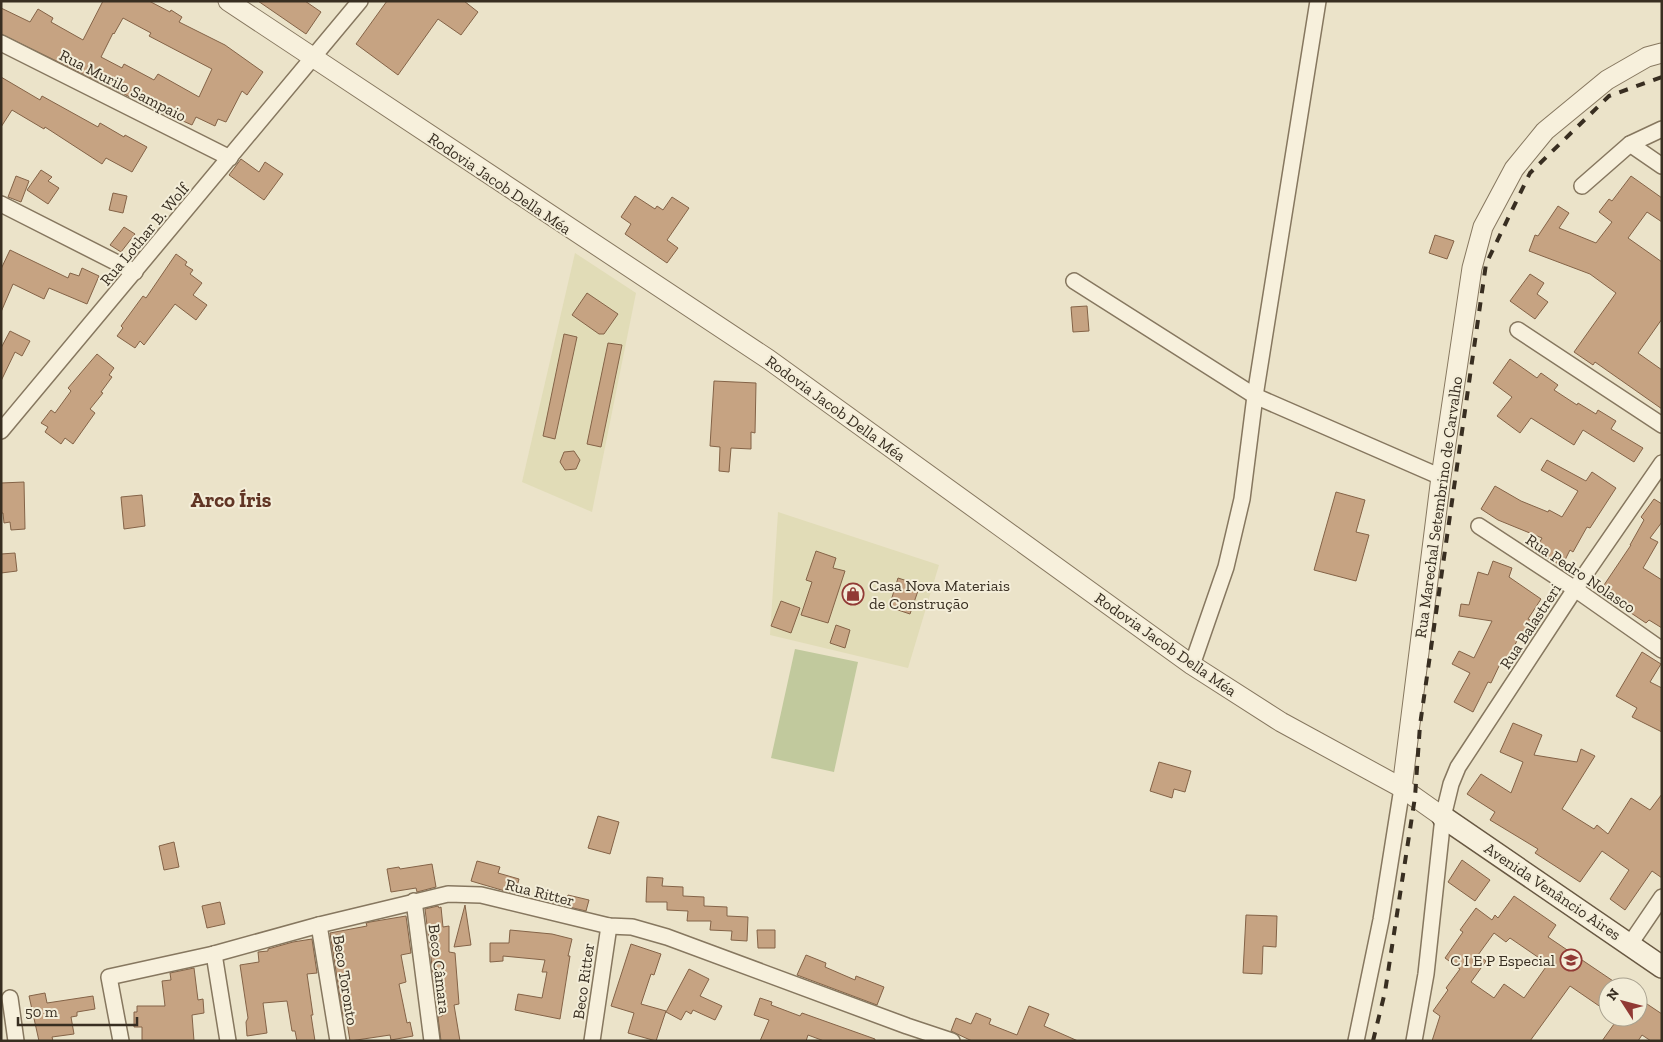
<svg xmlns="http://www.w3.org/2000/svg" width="1663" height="1042" viewBox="0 0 1663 1042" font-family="'Zilla Slab',serif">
<rect width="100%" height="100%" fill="#ebe3c9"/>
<g fill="#e1dcb7">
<path d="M575 253 636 293 592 512 522 482Z"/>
<path d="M778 512 939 565 908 668 770 635Z"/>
</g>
<path fill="#c1c99d" d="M795 649 858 662 834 772 771 758Z"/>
<g fill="#c6a382" stroke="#846347" fill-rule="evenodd">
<path d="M103 1H149L170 12 171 10 182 17 179 22 225 45 263 72 247 95 242 91 226 122 218 119 215 126 196 117 192 125 165 113V114L131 95 130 97 1 34V8L30 22 38 9 53 18 51 22 83 40ZM123 18 151 33 149 36 212 69 199 97 158 74 154 80 124 64 122 68 101 57 113 33 114 34Z"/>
<path d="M258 1H305L321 12 306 34Z"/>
<path d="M387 1H464L478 12 461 35 438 19 398 75 356 44Z"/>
<path d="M1 77 40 100 42 96 98 127 100 123 124 137 125 135 147 147 132 172 106 158 102 164 45 127 44 129 12 110 1 127Z"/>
<path d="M241 159 259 172 265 162 283 174 264 200 229 175Z"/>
<path d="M41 170 52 177 48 181 59 188 48 204 27 190Z"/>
<path d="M16 176 29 181 21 202 8 197Z"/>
<path d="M1631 176 1662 198V222L1647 212 1628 238 1662 262V319L1638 353 1662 370V409L1595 362 1593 365 1574 352 1616 293 1590 274 1529 251 1535 235 1538 236 1558 206 1569 213 1559 228 1596 243 1612 222 1599 212 1609 199 1612 201Z"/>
<path d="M113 193 127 196 123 213 109 210Z"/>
<path d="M635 196 655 209 657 206 663 210 672 197 689 208 667 240 678 248 667 263 625 234 631 224 621 217Z"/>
<path d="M124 227 135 234 121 252 110 245Z"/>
<path d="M1435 235 1454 241 1447 259 1429 253Z"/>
<path d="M10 250 68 278 70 273 79 276 82 268 99 276 87 304 49 288 44 299 13 284 1 312V269Z"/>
<path d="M176 254 187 262 185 265 193 270 190 274 202 283 193 295 207 305 196 320 175 304 144 345 140 341 135 348 117 336 123 328 121 326 143 296 146 298Z"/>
<path d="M1530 274 1544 283 1537 294 1548 302 1535 319 1510 301Z"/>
<path d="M587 293 618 314 604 334H599L572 315Z"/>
<path d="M1087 306 1089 331 1073 332 1071 307Z"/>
<path d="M10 331 30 341 22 356 15 352 1 381V348Z"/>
<path d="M564 334 577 337 555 439 543 436Z"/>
<path d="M608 343 622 345 601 447 587 444Z"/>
<path d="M97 354 114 368 109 375 112 377 101 392 103 393 90 409 95 413 73 444 65 438 61 444 45 432 48 427 41 423 51 410 55 413 71 391 68 388Z"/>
<path d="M1510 359 1537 378 1541 373 1558 385 1554 390 1577 405 1578 403 1596 414 1598 410 1616 421 1611 429 1643 448 1634 462 1583 430 1574 445 1531 418 1520 433 1497 416 1512 397 1493 383Z"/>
<path d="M714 381 756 383 755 433 751 432V449L731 448 729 472 719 471 720 447 710 446Z"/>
<path d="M574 451 580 460 576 469 565 470 560 462 564 452Z"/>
<path d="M1547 460 1586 481 1592 472 1616 488 1590 528 1587 527 1573 552 1570 550 1562 566 1535 551 1542 538 1498 520 1481 509 1495 486 1521 501 1548 512 1549 510 1562 517 1578 491 1541 470Z"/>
<path d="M24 482 25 529 11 530 10 522 4 523 3 513H1V483Z"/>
<path d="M1336 492 1365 500 1356 532 1369 535 1356 581 1314 570Z"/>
<path d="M142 495 145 526 124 529 121 497Z"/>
<path d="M1654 499 1662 504V522L1650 538 1658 542 1643 568 1662 580V628L1649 620 1646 623 1625 609 1627 606 1602 588 1631 545H1630L1644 520 1641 517Z"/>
<path d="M816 551 836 558 833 568 845 571 828 623 801 615 812 582 806 580Z"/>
<path d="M15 553 17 571 1 573V554Z"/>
<path d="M1493 561 1512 568 1509 577 1541 599 1528 619 1532 621 1523 635 1521 633 1504 666 1500 664 1491 683 1488 682 1473 712 1454 702 1470 673 1452 664 1459 651 1474 658 1492 621 1459 616 1461 604 1469 605 1478 572 1488 575Z"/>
<path d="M898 578 920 585 910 614 889 607Z"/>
<path d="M781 601 800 608 791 633 771 626Z"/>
<path d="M836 625 850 630 845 648 830 643Z"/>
<path d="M1642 652 1661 664 1650 682 1662 688V732L1632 717 1637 708 1616 696Z"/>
<path d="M1513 723 1542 735 1534 755 1577 762 1581 749 1595 756 1562 809 1594 829 1597 825 1608 834 1631 798 1650 810 1662 794V878L1652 871 1625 910 1610 899 1629 870 1602 851 1580 882 1535 853 1538 849 1490 820 1495 812 1467 794 1481 774 1511 793 1523 762 1500 752Z"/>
<path d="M1159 762 1191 771 1185 792 1174 789 1172 798 1150 791Z"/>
<path d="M598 816 619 822 610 854 588 848Z"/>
<path d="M174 842 179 867 164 870 159 846Z"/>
<path d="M1462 860 1490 880 1475 901 1448 882Z"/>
<path d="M477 861 500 867 498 873 519 879 515 894 471 881Z"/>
<path d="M432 864 436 887 417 892 416 888 391 892 387 869 399 867 400 869Z"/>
<path d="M647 877 663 878 662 886 683 887V896L704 897V906L727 907V916L748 917 747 941 731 940 732 931 710 930 711 921H687L688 911 667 910V902H646Z"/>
<path d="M541 891 556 896 554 903 539 899Z"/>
<path d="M568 895 589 900 586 911 565 906Z"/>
<path d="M1514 896 1556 925 1548 937 1622 987H1608V1012L1570 986 1530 1041H1432L1440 1016 1433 1011 1448 990 1446 988 1460 969 1445 958 1463 932 1460 930 1476 908 1492 920 1495 915 1498 918ZM1494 933 1506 942 1510 938 1548 964 1524 998 1504 984 1494 998 1471 982 1486 961 1478 955Z"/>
<path d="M220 902 225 924 207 928 202 906Z"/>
<path d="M465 905 471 945 454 947Z"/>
<path d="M438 906 439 908 441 907 443 927 449 926V952L455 953 459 1004 454 1005 460 1041H441L438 1017 442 1016 437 982H434L425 909Z"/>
<path d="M1246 915 1277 916 1276 947 1263 946 1262 974 1243 973Z"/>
<path d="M406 916 411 953 401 955 406 982 399 984 407 1023 410 1022 413 1036 391 1040 390 1035 350 1041 346 1016H343L330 933 367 926 366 923 370 922Z"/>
<path d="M510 930 552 934 572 939 568 956H570L560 1019 515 1010 518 994 542 998 547 972H542L545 960 503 956V961L490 962V943H509Z"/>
<path d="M757 930H775V948H758Z"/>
<path d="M312 939 317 973 307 974 313 1015H311L315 1041H297L295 1031H292L287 1001 263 1003 267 1033 247 1036 246 1022 248 1018 240 965 259 962 258 952 268 951V949L293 942Z"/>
<path d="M631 944 661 954 654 975 651 974 641 1004 666 1011 656 1041 628 1033 634 1013 611 1006Z"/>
<path d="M806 955 826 963 825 967 855 980 856 976 884 987 877 1005 797 975Z"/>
<path d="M194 968 198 1000 203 999 204 1013 192 1015 194 1041H142V1027H134V1012H137V1006H165L162 981 171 980 170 973Z"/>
<path d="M689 969 709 979 700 996 722 1006 715 1020 693 1010 691 1014 686 1011 681 1020 666 1012Z"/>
<path d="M45 993 47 1003 93 996 95 1009 77 1012V1016L71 1017 74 1034 52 1037 53 1041H39L29 996Z"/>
<path d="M760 998 772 1002 771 1005 800 1016 802 1013 875 1039V1041H824L808 1035 806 1041H760L769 1020 754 1015Z"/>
<path d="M1638 998 1662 1014V1041H1651L1642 1035 1638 1041H1602L1619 1017H1638Z"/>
<path d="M1029 1006 1049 1014 1044 1026 1078 1041H972L951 1031 956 1018 971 1024 976 1013 991 1019 989 1024 1017 1035Z"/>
</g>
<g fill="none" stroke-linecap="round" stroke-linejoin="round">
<g stroke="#86775f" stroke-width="18">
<g id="minor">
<path d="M1 43 230 158"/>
<path d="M1630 144 1662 166"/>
<path d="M1582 186 1630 144 1662 129"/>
<path d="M1 204 135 272"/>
<path d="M1074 281 1255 396 1441 477"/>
<path d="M1518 330 1662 425"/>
<path d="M1 431 360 1"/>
<path d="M1479 526 1575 589 1662 650"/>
<path d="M1192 665 1226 567 1242 499 1255 396 1318 1"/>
<path d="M414 901 432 1041"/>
<path d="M319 925 338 1041"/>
<path d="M1630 944 1662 897"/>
<path d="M214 954 228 1041"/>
<path d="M10 998 16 1041"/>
<path d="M121 1041 109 977 214 954 319 925 448 894 481 895 609 926 632 927 667 937 907 1026 952 1041"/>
<path d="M592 1041 609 926"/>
<path d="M1356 1041 1381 920 1402 788"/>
<path d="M1414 1041 1426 974 1443 817 1451 784 1458 767 1575 589 1662 463"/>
</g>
</g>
<g stroke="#86775f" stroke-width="21">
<g id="tertiary">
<path d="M228 1 768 359 1192 665 1281 722 1402 788 1443 817"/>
<path d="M1402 788 1441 477 1472 268 1483 227 1514 169 1545 131 1607 80 1647 57 1662 53"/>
</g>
</g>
<g stroke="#685842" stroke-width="24">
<path id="secondary" d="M1443 817 1662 967"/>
</g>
<use href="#minor" stroke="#f7f0dc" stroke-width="15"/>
<use href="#tertiary" stroke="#f7f0dc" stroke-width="19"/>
<use href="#secondary" stroke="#f7f0dc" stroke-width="21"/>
<path stroke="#382e21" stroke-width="4" stroke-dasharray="9 9" stroke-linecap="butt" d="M1373 1041 1385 992 1415 797 1420 725 1486 264 1530 173 1609 96 1662 77"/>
</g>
<defs>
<g id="shop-ring" transform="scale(1.125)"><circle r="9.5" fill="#f3edd8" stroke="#913934" stroke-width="1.5"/><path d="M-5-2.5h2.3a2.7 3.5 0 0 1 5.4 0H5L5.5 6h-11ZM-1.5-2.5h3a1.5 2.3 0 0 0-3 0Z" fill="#913934"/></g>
<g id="school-ring" transform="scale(1.125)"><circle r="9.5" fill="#f3edd8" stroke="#913934" stroke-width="1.5"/><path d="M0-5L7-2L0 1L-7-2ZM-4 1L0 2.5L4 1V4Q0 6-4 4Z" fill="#913934"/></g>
</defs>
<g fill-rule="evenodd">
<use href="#shop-ring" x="853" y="594"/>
<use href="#school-ring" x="1571" y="960"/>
</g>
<g text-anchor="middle" stroke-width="4" stroke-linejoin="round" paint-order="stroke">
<g font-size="16" fill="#382e21" stroke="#f3edd8">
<text transform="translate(123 85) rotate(27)" y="6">Rua Murilo Sampaio</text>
<text transform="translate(500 183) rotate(34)" y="6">Rodovia Jacob Della Méa</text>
<text transform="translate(144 234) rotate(-50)" y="6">Rua Lothar B. Wolf</text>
<text transform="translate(836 408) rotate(36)" y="6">Rodovia Jacob Della Méa</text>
<text transform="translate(1438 507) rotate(-82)" y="6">Rua Marechal Setembrino de Carvalho</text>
<text transform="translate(1581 573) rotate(34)" y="6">Rua Pedro Nolasco</text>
<text transform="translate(1530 626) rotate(-57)" y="6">Rua Balastreri</text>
<text transform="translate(1166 644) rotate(35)" y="6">Rodovia Jacob Della Méa</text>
<text transform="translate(1553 891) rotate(34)" y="6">Avenida Venâncio Aires</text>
<text transform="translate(540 892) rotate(14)" y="6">Rua Ritter</text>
<text transform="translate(440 969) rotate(83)" y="6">Beco Câmara</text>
<text transform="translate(346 980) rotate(81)" y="6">Beco Toronto</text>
<text transform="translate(583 981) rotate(-82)" y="6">Beco Ritter</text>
</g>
<g font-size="16" fill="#382e21" stroke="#f3edd8" text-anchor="start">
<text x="869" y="591">Casa Nova Materiais<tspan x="869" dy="18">de Construção</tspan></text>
<text x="1555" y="966" text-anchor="end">C I E P Especial</text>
</g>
<g font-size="21" font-weight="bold" fill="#613524" stroke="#f3edd8">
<text x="231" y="507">Arco Íris</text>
</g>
</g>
<rect width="1663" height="1042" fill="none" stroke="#382e21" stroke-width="5"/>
<g transform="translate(1623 1002) rotate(306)"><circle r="24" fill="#f3edd8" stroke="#a8a18f"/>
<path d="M0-4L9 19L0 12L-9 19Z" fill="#913934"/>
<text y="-8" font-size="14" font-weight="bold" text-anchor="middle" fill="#382e21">N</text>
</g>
<path d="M18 1017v8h119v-8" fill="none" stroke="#382e21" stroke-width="2.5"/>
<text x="25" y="1017" font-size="15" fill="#382e21" stroke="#f3edd8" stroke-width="4" paint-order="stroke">50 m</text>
</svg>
